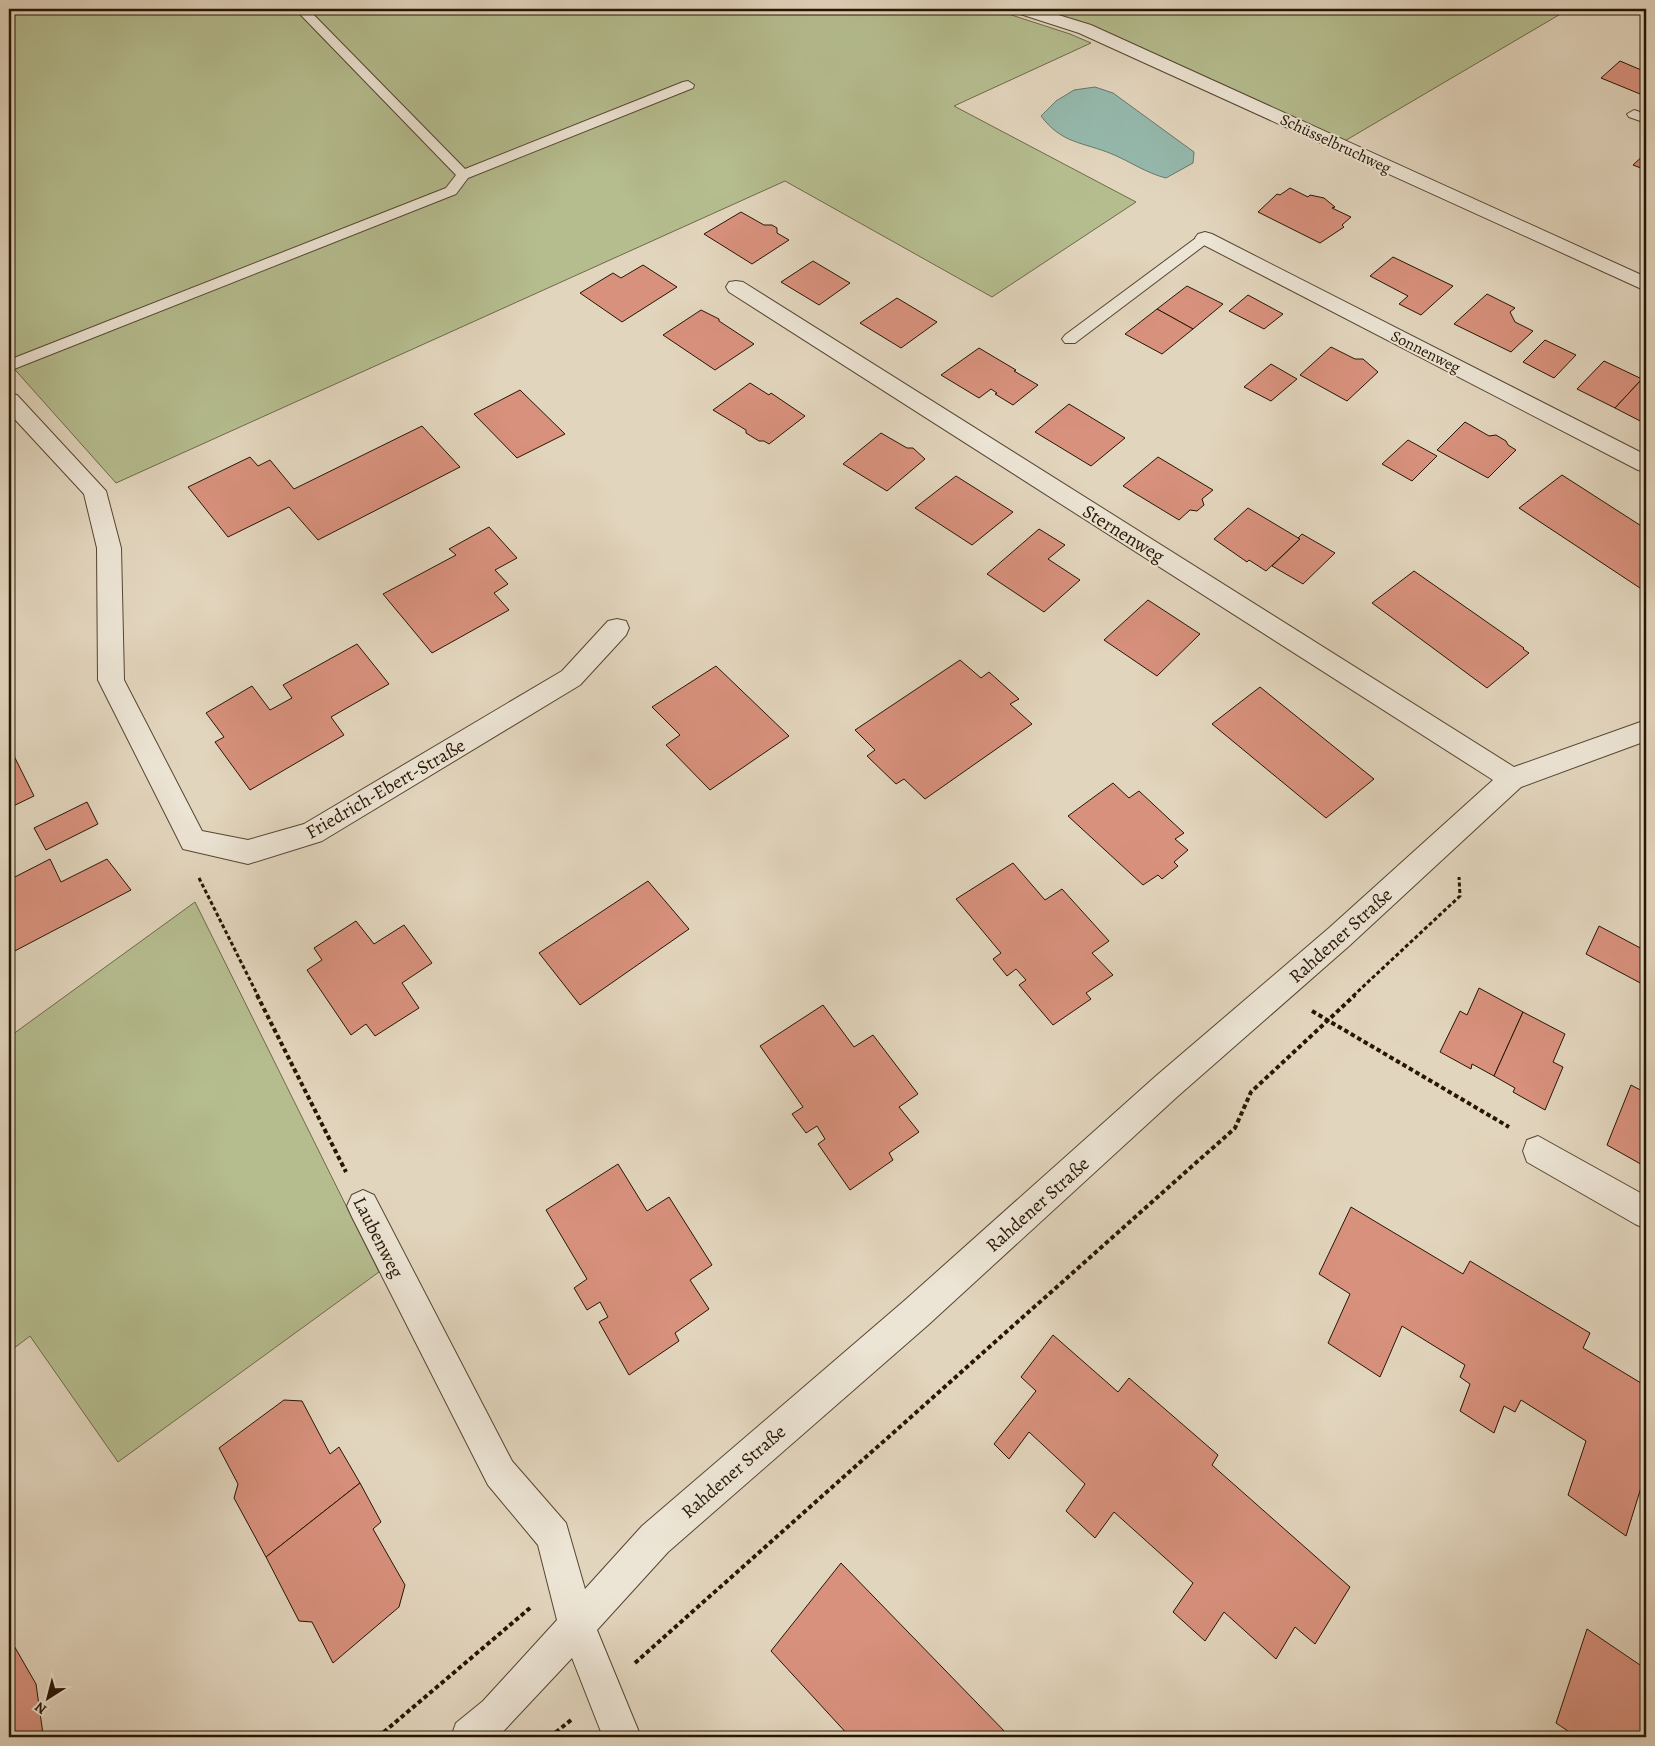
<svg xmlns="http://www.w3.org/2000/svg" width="1655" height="1746" viewBox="0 0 1655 1746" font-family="Alegreya,serif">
<rect width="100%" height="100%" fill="#e2d5bd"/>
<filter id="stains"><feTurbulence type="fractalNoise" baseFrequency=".004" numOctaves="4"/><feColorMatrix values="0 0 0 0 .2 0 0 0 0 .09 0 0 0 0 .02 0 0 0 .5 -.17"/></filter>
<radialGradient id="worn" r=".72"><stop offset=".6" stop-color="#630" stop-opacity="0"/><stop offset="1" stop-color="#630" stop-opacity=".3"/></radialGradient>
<g fill="#b5bd8f" stroke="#6e6a48">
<path d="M9 9H993L1070 34 1091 43 954 106 1136 202 992 297 785 181 116 483 9 363Z"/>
<path d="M1040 9H1569L1343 142 1090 26Z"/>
<path d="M195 902 379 1272 118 1462 30 1336 9 1352V1037Z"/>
</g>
<path fill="#95b9ad" stroke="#697869" d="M1095 87 1113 93 1194 152 1193 163 1166 178C1146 173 1131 162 1112 154 1083 142 1062 144 1041 116L1056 101 1074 90Z"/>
<g fill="#d8917d" stroke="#271602">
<path d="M1620 61 1646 72 1645 96 1601 78Z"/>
<path d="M1646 153V170L1633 165Z"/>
<path d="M1290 188 1308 197 1310 195 1324 198 1335 207 1332 208 1351 217 1342 225 1344 227 1320 243 1258 212 1277 194 1280 195Z"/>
<path d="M741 212 764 225H772L777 228V233L789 240 752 264 704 234Z"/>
<path d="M1393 257 1453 286 1421 315 1399 304 1408 296 1370 276Z"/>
<path d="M813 261 850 283 819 305 781 282Z"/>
<path d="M643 265 677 287 622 322 580 293 613 273 621 278Z"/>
<path d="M1187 286 1223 304 1193 329 1157 309Z"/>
<path d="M1487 294 1515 308 1510 312 1515 322 1533 331 1511 352 1454 324Z"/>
<path d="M1248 295 1283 314 1264 329 1229 311Z"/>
<path d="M897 298 937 322 901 348 860 323Z"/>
<path d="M1157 309 1193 329 1162 354 1125 334Z"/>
<path d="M701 310 719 319V321L754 344 715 370 663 335Z"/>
<path d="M1545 340 1576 355 1554 378 1523 362Z"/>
<path d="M1331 347 1355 359H1363L1378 372 1347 401 1300 375Z"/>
<path d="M979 348 1016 370 1014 371 1038 385 1013 405 995 394 997 393 991 389 979 398 941 375Z"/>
<path d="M1604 361 1642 379 1615 408 1577 389Z"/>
<path d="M1271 364 1297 379 1271 401 1244 387Z"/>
<path d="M1642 379 1646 381V424L1615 408Z"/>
<path d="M750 383 769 395 771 393 805 416 769 444 764 441H759L746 433V430L713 410Z"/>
<path d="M520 390 565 434 517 458 474 414Z"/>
<path d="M1069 404 1125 438 1091 466 1035 432Z"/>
<path d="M1465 422 1489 436 1496 435 1506 441 1508 445 1516 450 1488 478 1437 450Z"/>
<path d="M422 426 460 467 318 540 289 507 228 537 188 487 250 457 258 466 270 460 294 489Z"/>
<path d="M881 433 907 448H913L925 459 887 491 843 464Z"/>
<path d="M1408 440 1437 456 1412 481 1382 464Z"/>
<path d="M1158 457 1213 490 1202 499 1204 505 1197 511 1190 510 1179 520 1123 486Z"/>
<path d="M1562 475 1646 529V592L1519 508Z"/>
<path d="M956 476 1013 512 972 545 915 508Z"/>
<path d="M1248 508 1300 539 1266 571 1249 560 1247 562 1214 539Z"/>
<path d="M489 527 517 558 495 570 508 584 494 593 509 610 432 653 383 594 456 555 449 549Z"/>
<path d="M1039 529 1065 545 1048 559 1080 580 1044 612 987 574Z"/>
<path d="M1302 534 1335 553 1303 584 1272 566 1300 539 1298 538Z"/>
<path d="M1414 571 1524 648 1523 649 1529 653 1487 688 1372 603Z"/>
<path d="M1148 600 1200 634 1157 676 1104 640Z"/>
<path d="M357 644 389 684 331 717 344 735 250 790 215 742 224 737 206 713 252 686 270 710 292 698 283 685Z"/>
<path d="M960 660 981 678 989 672 1019 699 1010 704 1032 724 925 799 904 779 896 784 867 756 875 750 855 730Z"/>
<path d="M716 666 789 736 710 790 666 745 680 735 652 707Z"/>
<path d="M1260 687 1374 779 1326 818 1212 724Z"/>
<path d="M9 746 34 796 9 808Z"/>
<path d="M1113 783 1129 798 1139 791 1184 833 1175 839 1188 850 1174 862 1178 866 1162 879 1158 875 1143 885 1068 816Z"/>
<path d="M87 802 98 824 46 850 34 828Z"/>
<path d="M50 859 61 882 107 859 131 890 9 954V880Z"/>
<path d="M1013 863 1045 900 1062 889 1109 941 1092 953 1113 975 1086 993 1091 999 1053 1025 1019 985 1026 980 1016 969 1007 976 993 959 1001 953 956 899Z"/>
<path d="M648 881 689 929 580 1005 539 953Z"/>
<path d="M356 921 374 944 404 925 432 963 402 983 419 1008 375 1036 366 1024 351 1035 307 970 322 960 314 948Z"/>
<path d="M1599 926 1646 951V986L1586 954Z"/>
<path d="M1479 988 1523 1012 1494 1076 1472 1064 1471 1069 1440 1052 1460 1011 1467 1015Z"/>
<path d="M823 1005 854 1047 873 1035 918 1094 899 1107 919 1132 889 1153 893 1160 850 1190 818 1144 825 1139 817 1126 806 1133 792 1114 803 1107 760 1046Z"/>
<path d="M1523 1012 1565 1034 1553 1062 1563 1067 1545 1110 1513 1092 1515 1088 1494 1076Z"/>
<path d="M1631 1085 1646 1093V1167L1607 1145Z"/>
<path d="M618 1164 647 1211 669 1197 712 1265 690 1280 709 1309 675 1333 679 1341 629 1375 599 1322 608 1317 600 1302 587 1310 574 1288 587 1279 546 1210Z"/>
<path d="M1351 1207 1463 1274 1470 1261 1590 1333 1583 1348 1646 1386V1479L1644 1478 1626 1536 1568 1495 1586 1441 1521 1400 1515 1412 1504 1406 1494 1433 1460 1411 1470 1384 1460 1377 1465 1365 1402 1326 1380 1377 1328 1343 1350 1294 1319 1274Z"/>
<path d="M1053 1335 1118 1392 1129 1378 1218 1455 1212 1465 1350 1587 1315 1644 1295 1627 1276 1659 1224 1612 1205 1641 1173 1612 1193 1583 1114 1512 1095 1538 1066 1511 1085 1484 1029 1432 1009 1459 994 1444 1036 1391 1021 1377Z"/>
<path d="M284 1400 302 1401 330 1454 339 1447 360 1483 266 1557 234 1498 238 1484 219 1448Z"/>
<path d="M360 1483 381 1522 373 1529 405 1585 399 1607 333 1663 312 1622 299 1621 266 1557Z"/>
<path d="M841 1563 1010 1737H850L771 1651Z"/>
<path d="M1587 1629 1646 1669V1737H1577L1556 1723Z"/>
<path d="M13 1644 36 1684 43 1734 37 1737H9V1648Z"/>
</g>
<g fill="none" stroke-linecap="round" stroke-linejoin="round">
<g stroke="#564631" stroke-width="2">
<g id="service">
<path d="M295 9H308L465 169 683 82 688 81 694 85 693 88 468 178 456 194 9 371V360L446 188 456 175Z"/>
<path d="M1634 110 1646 114V123L1629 117 1627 114Z"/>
<path d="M1205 234 1210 235 1212 238 1210 241 1075 343H1065L1062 339 1065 335 1200 235Z"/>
</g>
</g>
<g stroke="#564631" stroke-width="2">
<g id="minor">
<path d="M1015 9H1039L1091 25 1646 277V291L1079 33 1017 13Z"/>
<path d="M1205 232 1212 234 1646 455V472L1638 470 1198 242 1195 238 1198 234Z"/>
<path d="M736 281 743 282 1514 767 1646 720V741L1521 787 1349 946 1178 1096 928 1325 668 1552 597 1630 641 1737H603L572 1658 498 1737H451L456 1723 483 1701 557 1620 538 1545 488 1485 352 1217 347 1206 352 1195 363 1190 374 1195 512 1461 566 1523 585 1589 642 1526 904 1301 1156 1076 1329 928 1493 780 729 292 726 287 729 282Z"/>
<path d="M9 393 17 395 106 491 121 548 124 680 202 831 248 840 304 824 562 671 608 621 617 619 626 621 629 628 626 635 580 685 322 841 248 864 183 849 98 680 97 548 84 494 9 413Z"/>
<path d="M1538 1136 1646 1196V1229L1635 1224 1527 1162 1523 1151 1527 1140Z"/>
</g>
</g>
<g stroke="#271602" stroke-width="3" stroke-dasharray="4 2.5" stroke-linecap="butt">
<path d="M199 878 258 996"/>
<path d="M1353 996 1460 896 1459 877"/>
</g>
<g stroke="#271602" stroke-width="4" stroke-dasharray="4.5 3" stroke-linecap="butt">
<path d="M257 995 346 1172"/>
<path d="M1312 1011 1509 1127"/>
<path d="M635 1663 1235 1128 1251 1092 1355 995"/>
<path d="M378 1737 530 1608"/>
<path d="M550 1737 571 1720"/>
</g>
<use href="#service" fill="#ece4d4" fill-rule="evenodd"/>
<use href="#minor" fill="#ece4d4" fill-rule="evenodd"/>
</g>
<g text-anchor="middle" stroke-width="4" stroke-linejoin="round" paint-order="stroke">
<g font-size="16" fill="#271602" stroke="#ece4d4">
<text transform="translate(1336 143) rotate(25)" y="6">Schüsselbruchweg</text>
<text transform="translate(1426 351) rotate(27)" y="6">Sonnenweg</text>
</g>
<g font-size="19" fill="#271602" stroke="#ece4d4">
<text transform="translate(1124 533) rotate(32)" y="7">Sternenweg</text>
<text transform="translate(385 788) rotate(-30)" y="7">Friedrich-Ebert-Straße</text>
<text transform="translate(1340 935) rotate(-42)" y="7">Rahdener Straße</text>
<text transform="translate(1037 1204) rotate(-42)" y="7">Rahdener Straße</text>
<text transform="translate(379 1237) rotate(63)" y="7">Laubenweg</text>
<text transform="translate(733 1471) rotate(-41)" y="7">Rahdener Straße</text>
</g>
</g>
<rect width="1655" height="1746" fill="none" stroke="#e2d5bd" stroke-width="30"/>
<rect x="10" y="10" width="1635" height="1726" fill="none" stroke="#271602" stroke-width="2.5"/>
<rect x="15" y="15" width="1625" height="1716" fill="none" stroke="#271602"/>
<g transform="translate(48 1698) rotate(216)" stroke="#ece4d4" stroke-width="4" paint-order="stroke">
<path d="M0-4L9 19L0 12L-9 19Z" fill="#271602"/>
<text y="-8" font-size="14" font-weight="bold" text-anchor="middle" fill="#271602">N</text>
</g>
<rect width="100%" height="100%" filter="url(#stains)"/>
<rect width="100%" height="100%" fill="url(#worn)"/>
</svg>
